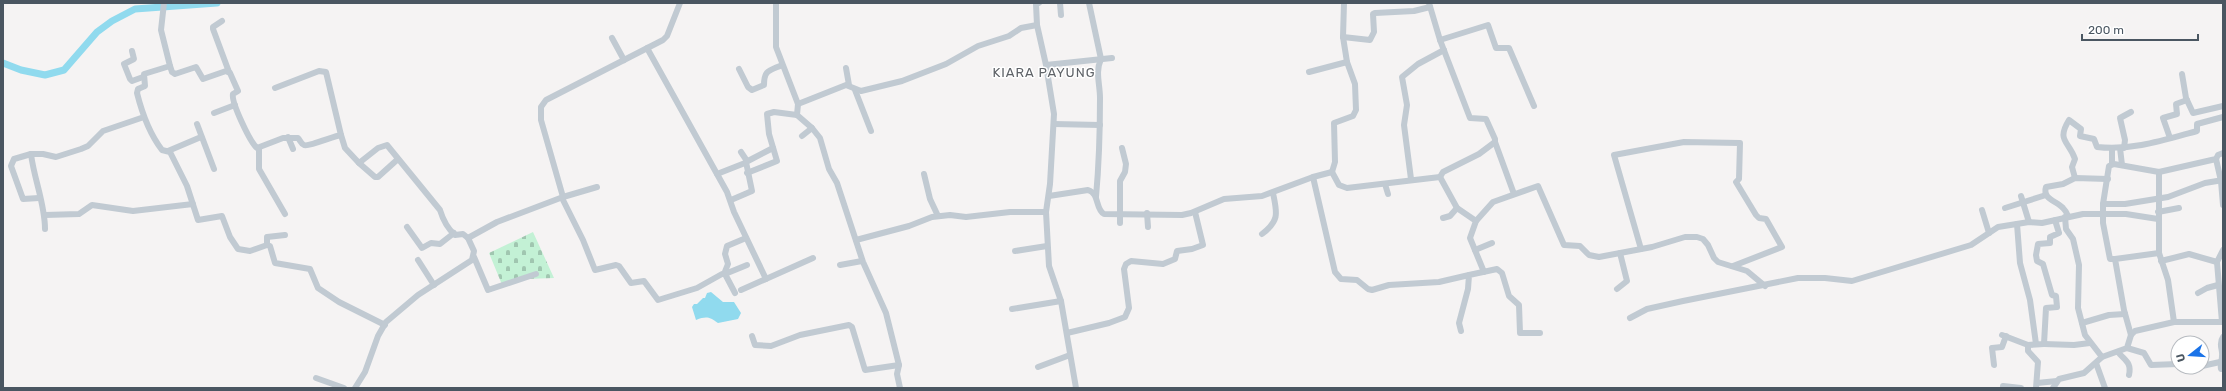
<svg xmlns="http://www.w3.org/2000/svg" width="2226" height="391" viewBox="0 0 2226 391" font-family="Rubik,sans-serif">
<defs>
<pattern id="cemetery-stones" width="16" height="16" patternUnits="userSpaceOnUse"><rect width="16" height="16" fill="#c3f1d5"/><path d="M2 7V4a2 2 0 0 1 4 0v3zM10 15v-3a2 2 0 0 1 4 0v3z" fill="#a0c6b0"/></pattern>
</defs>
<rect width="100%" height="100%" fill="#f5f3f3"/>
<path fill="url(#cemetery-stones)" d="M533 232 554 278 525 279 503 287 489 253Z"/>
<path fill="#90daee" d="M711 292 723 302H734L741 313 738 319 718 323C709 317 707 316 696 320L692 307 694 304H697L703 298H705L707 293Z"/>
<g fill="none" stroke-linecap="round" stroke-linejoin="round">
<path stroke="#90daee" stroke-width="7" d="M3 63 21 70 45 75 64 70 97 32 112 21 135 9 217 3"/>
<g stroke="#c1cad2" stroke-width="6">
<path d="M164 3 161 30 170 66 144 74 145 86 138 89 137 93C142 113 149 133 162 150L170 152 187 186 198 220 222 216 230 237 238 249 250 251 267 245 270 246 275 263 310 269 318 288 339 302 385 325"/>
<path d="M776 3V47L798 104 797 115 812 128 820 138 829 169 837 183 863 262 886 313 899 365 897 374 900 388"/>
<path d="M1039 3 1036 4 1037 25 1046 65 1054 114 1050 184 1046 212 1049 266 1061 301 1076 388"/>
<path d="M1060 3 1061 15"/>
<path d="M1089 3 1101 59C1095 72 1100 84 1100 98 1100 131 1099 164 1096 197"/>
<path d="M1429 3 1440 40 1470 118 1486 119 1495 139V142L1479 154 1443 172 1440 177"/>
<path d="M222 21 213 27V29L229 72"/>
<path d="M1343 37 1370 40 1374 32 1373 14 1375 13 1414 11 1430 7"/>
<path d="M612 38 624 60"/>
<path d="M1440 40 1488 25 1496 48H1509L1534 106"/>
<path d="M647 48 727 192 734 212 766 279"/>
<path d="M132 51 134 59 124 64 130 79 132 81 143 77"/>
<path d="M1046 65 1112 58"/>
<path d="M170 66 172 72 175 74 196 67 203 79 226 71 230 73 238 91 233 94C231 102 250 142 257 148L283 138H298C300 140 301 144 304 145 308 147 334 136 341 135L345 148 359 163 378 148 387 145 440 210C443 220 447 228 455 235L463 234 468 238"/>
<path d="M846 68 849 85"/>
<path d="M739 69 748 87 752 90 764 85C764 70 769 71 782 65"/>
<path d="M1309 72 1347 62"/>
<path d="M2182 74 2186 98 2193 113 2223 106"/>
<path d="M275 88 319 71 326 72 341 135"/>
<path d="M855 90 871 131"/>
<path d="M798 104 846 85 861 91 902 81 946 64 978 46 1009 36 1021 28 1037 25"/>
<path d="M214 113 235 105"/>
<path d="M197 124 214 169"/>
<path d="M1054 124 1100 125"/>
<path d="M802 136 812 128"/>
<path d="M288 137 293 149"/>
<path d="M2170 138 2163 118 2177 114 2176 104 2187 100"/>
<path d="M1495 142 1514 194"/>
<path d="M259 148V169L285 214"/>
<path d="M2120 148 2122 165"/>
<path d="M2124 148 2125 140 2120 118 2131 112"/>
<path d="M2112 149V164"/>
<path d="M168 151 201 137"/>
<path d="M741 152 747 161"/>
<path d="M31 154C34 179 45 204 45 229"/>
<path d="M2216 159 2221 181 2223 205"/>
<path d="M359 163 375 177H378L398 159"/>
<path d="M1332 172 1339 185 1347 188 1440 177 1457 208 1476 221 1470 238 1484 272"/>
<path d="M1332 172 1335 162 1334 123 1353 116 1356 110 1355 84 1347 62 1343 37 1344 3"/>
<path d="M2159 172V253L2168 280 2174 322"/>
<path d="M747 173 777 161 769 134 767 114 774 112 797 115"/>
<path d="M717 174 745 163"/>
<path d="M924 174 930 199 938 216"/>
<path d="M1313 177 1335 272 1341 279 1357 280 1368 289 1372 290 1389 285 1439 282 1469 275"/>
<path d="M2075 178 2072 167 2075 159C2069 141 2056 141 2069 120L2081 129 2080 136 2094 139 2097 147C2132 151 2164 140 2197 131V124L2223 117"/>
<path d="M1411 179 1404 125 1407 105 1402 77 1418 64 1444 50"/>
<path d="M1385 184 1388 194"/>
<path d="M1049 196 1088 190C1100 194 1095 209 1104 214L1182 215 1191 213 1224 199 1262 196 1313 177 1332 172"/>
<path d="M2021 196 2029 222"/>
<path d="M563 197 597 187"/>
<path d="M39 198 23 199 11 166 14 159 31 154H43L56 157 81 149 88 146 103 131 144 117"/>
<path d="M562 198 583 240 595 270 616 265 619 266 631 283 644 281 658 300 697 288 722 274H725L735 293"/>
<path d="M731 200 752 191 746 162 773 148"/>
<path d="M2103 204H2125L2168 197 2205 183 2223 180"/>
<path d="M2005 208 2046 195"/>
<path d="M1982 210 1989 233"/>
<path d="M2158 212 2179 208"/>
<path d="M1147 213 1148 227"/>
<path d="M45 215 79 214 92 205 133 211 193 204"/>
<path d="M2068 216C2067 213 2065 210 2063 208 2057 201 2042 199 2046 187L2063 184 2075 178 2108 179"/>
<path d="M2065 217 2066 229 2073 239 2079 265 2078 308 2085 335 2102 357"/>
<path d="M1443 218 1450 216 1457 208"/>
<path d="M1476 221 1493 202 1538 186 1564 245 1580 246 1589 255 1599 257 1652 247 1685 237H1697L1703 239 1708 245 1714 258 1718 262 1747 271 1765 286"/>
<path d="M1120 223V181L1125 172 1126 164 1122 148"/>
<path d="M2017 224 2020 263 2030 300 2036 344"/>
<path d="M407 227 422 248 431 243 440 244 454 233"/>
<path d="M1262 234C1280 220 1277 213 1273 193"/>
<path d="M856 240 909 226 932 217 950 215 966 217 1010 212H1046"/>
<path d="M267 245V237L285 235"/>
<path d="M1641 249 1614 155 1684 142 1740 143 1739 179 1736 182 1756 215 1759 218 1766 219 1782 247 1733 266"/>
<path d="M1475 250 1492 243"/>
<path d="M1015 251 1047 246"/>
<path d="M474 257 488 290 536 274"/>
<path d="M2115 259H2110L2103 223V204L2109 166 2114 164 2159 172 2216 159 2218 155 2223 153"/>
<path d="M418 260 434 285"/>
<path d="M2161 261 2189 254 2217 262"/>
<path d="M840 265 862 261"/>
<path d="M724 274 728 264 725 254 727 246 746 238"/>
<path d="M725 274 747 265"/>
<path d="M1617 289 1627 281 1620 253"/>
<path d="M741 290 813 258"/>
<path d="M2198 293 2207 288 2218 285"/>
<path d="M1012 309 1061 301"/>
<path d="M1630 318 1647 309 1683 301 1798 278H1825L1852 281 1971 245 1998 227 2029 222 2042 223 2083 214H2126L2158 219"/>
<path d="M2222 322 2217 262 2223 250"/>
<path d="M2082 323 2109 315 2125 314"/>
<path d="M1461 331 1459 323 1468 289 1469 275 1497 269 1502 273 1509 296 1519 305 1520 333H1540"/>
<path d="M1067 333 1109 323 1125 317 1129 308 1124 269 1126 264 1131 261 1163 264 1175 259 1177 251 1192 249 1203 245 1195 212"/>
<path d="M2002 335 2028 345 2044 344 2046 308 2057 307 2056 296 2052 295 2043 264 2037 261 2036 255 2038 244 2050 243V237L2059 233 2055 220"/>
<path d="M2131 335 2124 310 2115 259 2159 253"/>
<path d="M752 336 755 345 771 346 800 335 849 325 852 327 865 370 899 365"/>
<path d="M2044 344 2074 345 2090 343"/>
<path d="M2028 345V351L2038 362 2036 388"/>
<path d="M2127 348 2144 353 2151 365 2178 364"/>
<path d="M2118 352C2124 360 2132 362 2129 375"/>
<path d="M2096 363 2105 388"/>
<path d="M1994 365 1992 348 2002 347 2006 336"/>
<path d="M2202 366 2220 362"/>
<path d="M1038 367 1070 355"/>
<path d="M2221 369C2220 364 2222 361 2222 356 2223 349 2218 344 2223 337"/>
<path d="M316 378 344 388"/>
<path d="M2037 383 2057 381"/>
<path d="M2003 386 2021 388"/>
<path d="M355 388 365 372 378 336 386 322 418 295 472 260 474 251 468 238 497 222 563 197 541 120V107L546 100 663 40 667 36 680 3"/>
<path d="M2053 388 2059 379 2084 373 2102 357 2127 348 2131 335 2135 331 2174 322H2223"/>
</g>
</g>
<g text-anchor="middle" stroke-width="3" stroke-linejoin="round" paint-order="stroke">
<g font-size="13" letter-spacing="1" fill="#5f6368" stroke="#fff">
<text x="1044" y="77">KIARA PAYUNG</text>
</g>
</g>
<rect width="2226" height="391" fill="none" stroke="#4a5661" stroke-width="8"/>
<g transform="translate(2190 355) rotate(253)"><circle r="19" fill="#ffffff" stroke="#b7bbc0"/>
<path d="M0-3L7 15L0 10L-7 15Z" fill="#1a73e8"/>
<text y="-6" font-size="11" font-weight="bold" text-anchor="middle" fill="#4a5661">U</text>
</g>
<path d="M2082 34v6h116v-6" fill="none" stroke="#4a5661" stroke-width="2"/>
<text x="2088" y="34" font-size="12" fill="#4a5661" stroke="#ffffff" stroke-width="3" paint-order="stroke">200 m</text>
</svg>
